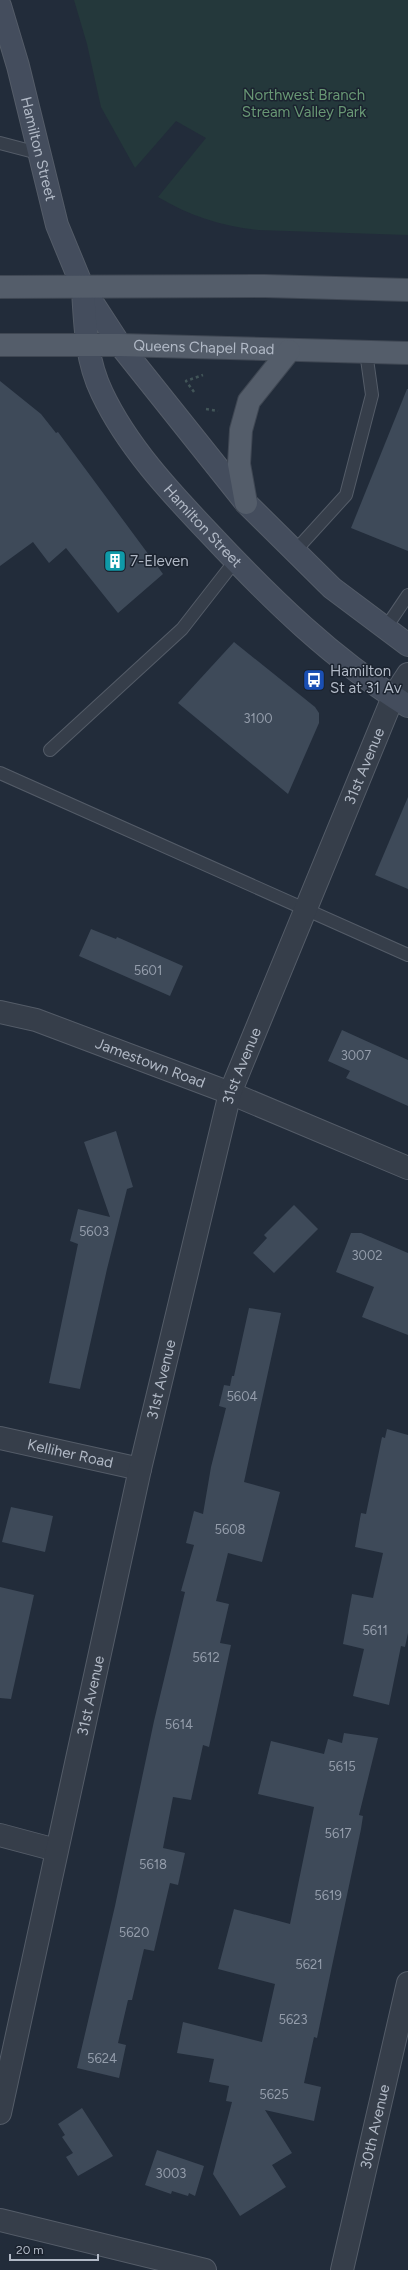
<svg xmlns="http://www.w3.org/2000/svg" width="408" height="2270" viewBox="0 0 408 2270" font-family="Figtree,sans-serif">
<rect width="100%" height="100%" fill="#222c3a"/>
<path fill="#24383b" d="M74 0H408V235L258 230C221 226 190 216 158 197L206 138 176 121 135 168 101 107 87 44Z"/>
<g fill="#3e4a59">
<path d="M0 381 41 414 56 433 58 432 163 574 118 613 66 548 49 563 33 542 0 566Z"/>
<path d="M407 389H408V551L351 528Z"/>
<path d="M234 642 315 707 319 713V723L288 794 178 703Z"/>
<path d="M408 797V889L375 875Z"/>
<path d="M91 929 116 939 117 937 183 966 170 996 79 956Z"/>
<path d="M342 1030 408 1060V1106L346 1078 350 1071 328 1061Z"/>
<path d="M116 1131 133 1187 127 1189 107 1269 80 1389 49 1383 78 1244 70 1241 78 1209 110 1217 84 1142Z"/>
<path d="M294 1205 318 1229 274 1273 253 1253 267 1238 264 1235Z"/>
<path d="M351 1233H361L408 1253V1335L362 1317 374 1287 336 1272Z"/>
<path d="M249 1308 281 1313 244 1482 280 1492 262 1562 228 1553 216 1601 229 1604 220 1643 231 1645 209 1747 203 1745 191 1800 173 1797 163 1848 185 1853 178 1885 170 1883 154 1951 144 1949 132 2000H128L118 2043 126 2045 119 2078 77 2068 115 1906 154 1721 185 1592 181 1591 194 1545 186 1543 194 1511 203 1514 211 1467 226 1408 219 1406 224 1385 230 1386 232 1376H234Z"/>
<path d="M387 1429 408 1435V1633L405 1647 401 1646 389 1705 353 1696 364 1649 343 1644 352 1594 373 1598 383 1553 355 1547 361 1513 366 1514 382 1437 385 1438Z"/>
<path d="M11 1507 53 1516 45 1552 2 1542Z"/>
<path d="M0 1587 34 1595 11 1699 0 1698Z"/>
<path d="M344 1733 378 1738 359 1815 363 1816 361 1829 332 1966 317 2038 314 2037 304 2083 321 2087 314 2121 265 2110 292 2153 272 2165 286 2187 240 2216 213 2174 232 2102 226 2101 229 2086 209 2082 214 2059 177 2053 183 2022 262 2042 275 1984 218 1969 234 1909 290 1924 314 1807 258 1794 271 1741 324 1754 328 1739 342 1743Z"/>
<path d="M82 2108 113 2156 78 2176 66 2157 73 2153 62 2137 65 2135 58 2124Z"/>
<path d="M157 2150 204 2166 195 2196 189 2193 188 2196 172 2191 171 2194 145 2185Z"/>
</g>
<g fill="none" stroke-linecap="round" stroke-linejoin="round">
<g stroke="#545c68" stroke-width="14">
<g id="service">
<path d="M0 143 38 153"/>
<path d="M295 551 346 495 372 395 366 352"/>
<path d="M385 629 408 595"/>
<path d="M50 750 182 629 235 561"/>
<path d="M0 773 408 955"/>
</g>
</g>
<g stroke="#545c68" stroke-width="24">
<g id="minor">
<path id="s1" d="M0 1012 36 1020 230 1093 408 1168"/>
<path id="s2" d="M0 1438 140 1469"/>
<path d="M0 1835 56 1850"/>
<path id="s3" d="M0 2113 140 1469 230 1093 393 697 408 674"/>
<path d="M0 2220 205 2270"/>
<path id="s4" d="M342 2270 408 1983"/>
</g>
</g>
<g stroke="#545c68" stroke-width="24">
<g id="secondary">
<path id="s5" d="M0 6 18 66 57 225 83 288 120 345 246 503 332 588 408 645"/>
<path id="s6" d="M83 289C85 325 86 360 102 393 127 446 170 492 210 534 270 598 333 660 408 706"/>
</g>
</g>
<g stroke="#3f4753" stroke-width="24">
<g id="primary">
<path d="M0 287 265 286 408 290"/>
<path id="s7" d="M0 345H120L408 353"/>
<path d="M246 503 239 464 241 430 249 401 289 351"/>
</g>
</g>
<g stroke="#425558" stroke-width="2.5" stroke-dasharray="3 3" stroke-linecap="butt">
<path d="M194 392 186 381 203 375"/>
<path d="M206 409 218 411"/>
</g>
<use href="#service" stroke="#363e4a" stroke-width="12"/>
<use href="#minor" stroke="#363e4a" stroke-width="22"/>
<use href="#secondary" stroke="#444d5d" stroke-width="22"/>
<use href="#primary" stroke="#545d6a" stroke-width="22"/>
</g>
<defs>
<g id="building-square" transform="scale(1.15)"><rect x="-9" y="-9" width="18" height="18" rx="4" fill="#0f9aa8" stroke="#1b232f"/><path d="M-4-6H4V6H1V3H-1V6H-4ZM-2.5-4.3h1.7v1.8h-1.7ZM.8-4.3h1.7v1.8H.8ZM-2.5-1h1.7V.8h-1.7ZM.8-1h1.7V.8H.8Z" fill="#fff"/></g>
<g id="bus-square" transform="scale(1.15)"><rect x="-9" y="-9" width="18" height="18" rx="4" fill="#1a4fb4" stroke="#1b232f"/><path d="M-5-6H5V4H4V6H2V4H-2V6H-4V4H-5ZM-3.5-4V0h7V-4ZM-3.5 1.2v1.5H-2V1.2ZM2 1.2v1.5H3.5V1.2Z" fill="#fff"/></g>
</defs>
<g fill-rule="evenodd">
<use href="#building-square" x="115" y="561"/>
<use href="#bus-square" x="314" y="680"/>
</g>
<g text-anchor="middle" stroke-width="3" stroke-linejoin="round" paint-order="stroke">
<g font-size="13" fill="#949dab">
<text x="258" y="723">3100</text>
<text x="148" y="975">5601</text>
<text x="356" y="1060">3007</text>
<text x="94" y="1236">5603</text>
<text x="367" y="1260">3002</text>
<text x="242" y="1401">5604</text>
<text x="230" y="1534">5608</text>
<text x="375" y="1635">5611</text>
<text x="206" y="1662">5612</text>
<text x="179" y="1729">5614</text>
<text x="342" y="1771">5615</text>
<text x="338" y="1838">5617</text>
<text x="153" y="1869">5618</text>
<text x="328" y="1900">5619</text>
<text x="134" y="1937">5620</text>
<text x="309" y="1969">5621</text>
<text x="293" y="2024">5623</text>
<text x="102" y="2063">5624</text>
<text x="274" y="2099">5625</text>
<text x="171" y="2178">3003</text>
</g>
<g font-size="15" fill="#689774" stroke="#1b232f">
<text x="304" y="100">Northwest Branch<tspan x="304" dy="17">Stream Valley Park</tspan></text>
</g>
<g font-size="15" fill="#b1b9c6" stroke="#1b232f">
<text dy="5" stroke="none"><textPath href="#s5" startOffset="148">Hamilton Street</textPath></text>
<text dy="5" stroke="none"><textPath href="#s7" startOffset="204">Queens Chapel Road</textPath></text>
<text dy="5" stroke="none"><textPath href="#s6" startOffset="274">Hamilton Street</textPath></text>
<text dy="5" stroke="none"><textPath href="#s3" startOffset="1399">31st Avenue</textPath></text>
<text dy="5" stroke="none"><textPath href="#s1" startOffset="159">Jamestown Road</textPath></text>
<text dy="5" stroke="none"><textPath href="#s3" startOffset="1075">31st Avenue</textPath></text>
<text dy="5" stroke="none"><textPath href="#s3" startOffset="751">31st Avenue</textPath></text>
<text dy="5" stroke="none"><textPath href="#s2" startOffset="72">Kelliher Road</textPath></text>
<text dy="5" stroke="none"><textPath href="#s3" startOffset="427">31st Avenue</textPath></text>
<text dy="5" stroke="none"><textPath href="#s4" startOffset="147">30th Avenue</textPath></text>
</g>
<g font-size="15" fill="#b1b9c6" stroke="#1b232f" text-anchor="start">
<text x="130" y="566">7-Eleven</text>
<text x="330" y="676">Hamilton<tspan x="330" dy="17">St at 31 Av</tspan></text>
</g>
</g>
<path d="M10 2254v6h88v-6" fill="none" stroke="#b1b9c6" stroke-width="2"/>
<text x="16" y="2254" font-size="12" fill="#b1b9c6" stroke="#1b232f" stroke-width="3" paint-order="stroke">20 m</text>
</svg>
